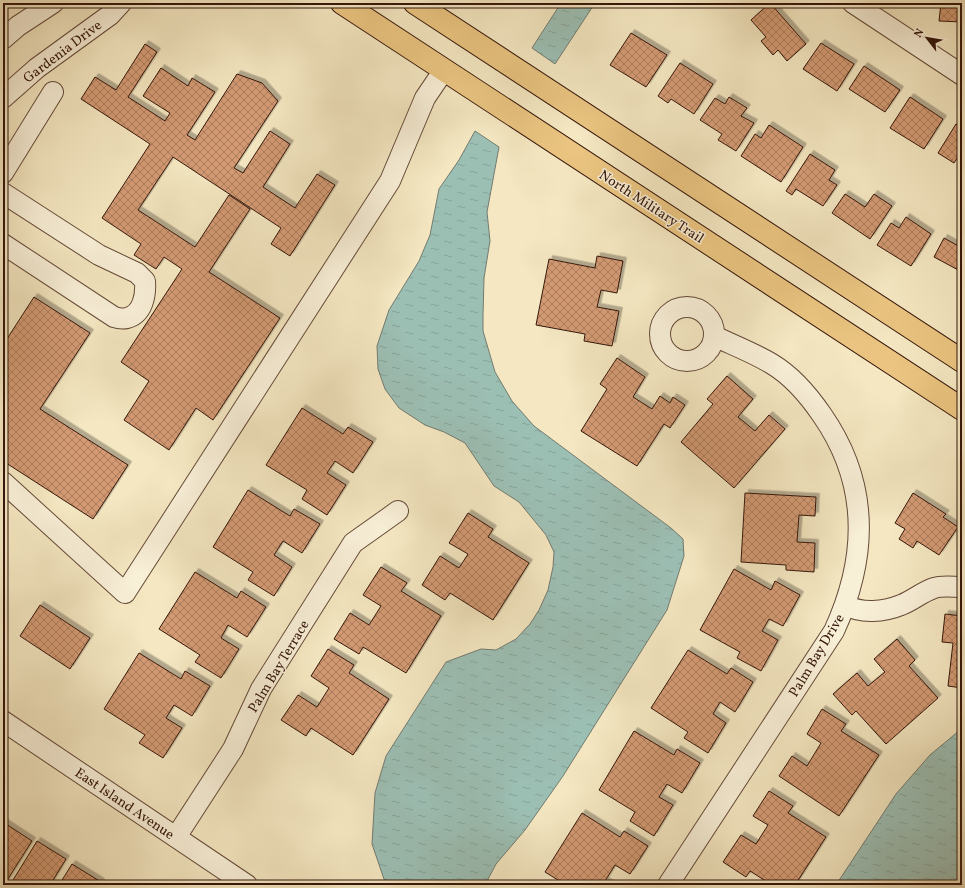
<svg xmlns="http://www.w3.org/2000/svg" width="965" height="888" viewBox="0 0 965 888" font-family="Vollkorn,serif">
<defs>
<pattern id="water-ripples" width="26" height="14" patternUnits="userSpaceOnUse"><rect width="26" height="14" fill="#9cbfb4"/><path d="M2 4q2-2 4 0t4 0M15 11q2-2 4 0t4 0" fill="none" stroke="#87a399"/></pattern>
<pattern id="building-cross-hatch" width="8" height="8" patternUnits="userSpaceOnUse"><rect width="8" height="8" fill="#d39a73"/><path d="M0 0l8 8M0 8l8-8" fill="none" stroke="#ac7d5d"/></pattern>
<filter id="shadow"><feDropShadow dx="3.5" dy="-3.5" stdDeviation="0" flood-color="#0004"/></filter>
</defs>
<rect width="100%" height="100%" fill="#f4e7c1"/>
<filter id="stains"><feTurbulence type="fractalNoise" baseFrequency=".005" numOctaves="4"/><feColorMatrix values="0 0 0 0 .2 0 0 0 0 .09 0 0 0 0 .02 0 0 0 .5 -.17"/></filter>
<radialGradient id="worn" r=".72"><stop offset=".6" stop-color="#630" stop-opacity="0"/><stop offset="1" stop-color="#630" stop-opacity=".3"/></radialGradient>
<g fill="url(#water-ripples)" stroke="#737b70">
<path d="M561 3H595L555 64 532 48Z"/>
<path d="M475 131 499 147 487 212 490 241 484 278 483 315V331L495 372 512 401 534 426 671 528 683 539 684 556 667 610 563 776 525 830 496 864 485 885H388L384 879 372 844 375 793 386 756 446 662 481 649 496 650 516 639 530 624 539 610 548 590 553 567 554 552 546 535 519 502 494 486 465 443 444 432 425 425 399 408 385 389 378 369 377 346 389 310 419 261 430 235 439 189 459 160Z"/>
<path d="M960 730H962V885H836L896 794 930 755Z"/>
</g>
<g fill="url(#building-cross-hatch)" stroke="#35160b" filter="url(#shadow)">
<path d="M770 3 806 44 787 61 778 50 773 55 761 41 766 37 751 20Z"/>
<path d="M941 3H962V22L939 21Z"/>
<path d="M631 33 667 55 646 87 610 65Z"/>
<path d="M821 43 854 64 837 91 803 69Z"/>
<path d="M145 44 157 52 128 97 165 121 170 113 143 96 161 68 188 86 192 78 215 92 187 135 195 140 237 74 262 83 278 101 234 168 243 173 270 131 290 144 263 187 295 208 317 174 335 185 290 256 271 244 281 228 173 157 138 210 195 247 229 195 250 209 209 272 280 318 213 420 196 408 169 450 124 420 149 381 121 362 182 269 164 257 156 269 134 255 141 244 102 218 150 144 81 99 95 77 116 90Z"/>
<path d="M680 63 713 84 694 114 671 99 668 103 658 96Z"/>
<path d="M864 66 900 90 885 112 849 89Z"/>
<path d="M729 97 747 108 741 116 754 123 736 151 718 140 722 134 700 120 715 98 725 104Z"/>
<path d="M910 97 943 119 924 149 890 128Z"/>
<path d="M956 124 962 128V158L959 155 954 163 938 153Z"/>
<path d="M769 125 803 147 781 182 741 156 755 134 761 138Z"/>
<path d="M810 154 835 170 829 180 837 185 823 206 796 189 792 195 786 191Z"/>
<path d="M845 194 865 207 874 194 892 206 870 239 832 213Z"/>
<path d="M906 217 931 234 911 266 877 245 891 223 899 228Z"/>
<path d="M944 238 962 248V272L934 257Z"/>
<path d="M597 256 623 261 617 293 601 290 597 307 619 311 612 346 584 341 585 334 536 325 549 259 595 268Z"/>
<path d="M34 297 90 333 40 409 128 465 93 519 3 461V345Z"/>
<path d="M617 358 645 377 633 397 652 409 660 396 670 403 673 397 685 405 670 428 664 424 637 466 581 431 607 389 600 384Z"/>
<path d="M727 376 753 399 738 417 755 431 769 415 785 429 734 488 681 442 713 404 707 399Z"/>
<path d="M302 408 343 434 348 427 373 442 353 473 335 461 327 473 346 485 327 515 302 499 307 490 266 465Z"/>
<path d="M248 490 290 516 294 509 320 524 302 553 283 541 274 555 292 567 274 596 248 580 253 572 213 547Z"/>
<path d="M745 493 816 497 815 516 799 515 797 542 815 543 814 572 786 570V565L741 562Z"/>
<path d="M913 493 946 514 943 517 958 527 939 555 917 541 913 548 899 539 905 529 895 523Z"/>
<path d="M468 513 493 529 488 537 529 563 493 620 450 593 445 600 422 585 440 556 459 568 468 554 449 543Z"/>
<path d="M381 567 407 583 401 591 441 616 406 673 363 647 359 654 334 639 350 613 369 625 381 606 363 595Z"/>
<path d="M734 569 771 590 775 581 800 595 783 626 769 619 762 631 778 640 761 671 737 658 740 652 700 630Z"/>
<path d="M195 572 237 598 241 591 266 607 247 637 228 625 221 638 239 649 221 678 195 662 200 655 159 629Z"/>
<path d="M40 605 90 638 70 669 20 636Z"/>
<path d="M945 614 962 616V688L948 686 953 643 942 642Z"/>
<path d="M897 639 915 660 909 666 938 698 886 744 856 711 852 715 833 694 857 673 868 686 885 672 874 659Z"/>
<path d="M328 649 354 665 349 673 389 699 353 755 311 728 306 736 281 720 298 695 317 707 329 688 311 676Z"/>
<path d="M688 650 727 674 731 668 753 682 735 712 720 702 713 714 726 723 708 753 684 738 688 732 651 708Z"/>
<path d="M139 653 181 679 185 671 210 686 192 716 174 705 166 718 182 728 163 758 139 743 145 735 104 709Z"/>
<path d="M822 709 846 724 841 731 879 755 839 816 779 776 792 756 807 766 821 743 807 734Z"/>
<path d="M634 731 674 755 677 749 700 763 682 793 667 784 659 797 673 805 654 836 630 821 635 812 599 790Z"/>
<path d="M769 791 793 806 788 813 826 837 795 885H772L750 871 746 877 723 862 741 835 756 844 768 825 753 816Z"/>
<path d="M582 813 620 837 624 831 648 846 630 874 615 865 605 881 612 885H566L545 872Z"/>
<path d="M3 822 32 841 4 885H3Z"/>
<path d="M37 841 66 859 50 885H10Z"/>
<path d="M72 864 101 882 100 885H59Z"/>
</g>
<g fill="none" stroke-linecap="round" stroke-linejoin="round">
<g stroke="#654a38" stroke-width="22">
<g id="minor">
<path d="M853 3 962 75"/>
<path d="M3 39 18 26 53 3"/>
<path d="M3 98 37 68 110 15 121 3"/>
<path d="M3 173 53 92"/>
<path d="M3 193 99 255 137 273 145 281C146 295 143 314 127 318 123 319 117 318 114 317L3 244"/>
<circle cx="687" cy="334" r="27"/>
<path d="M3 482 125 593 390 181 425 98 444 70"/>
<path d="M846 605C861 614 884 612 901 605 912 601 922 592 934 588 943 585 953 587 962 587"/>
<path d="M3 721 247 885"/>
<path d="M176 837 233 749 261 689 353 543 398 511"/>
<path d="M668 885 834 631C868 557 870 484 822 415 809 396 792 376 772 364 754 353 733 345 714 336"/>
</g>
</g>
<g stroke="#35160b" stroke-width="24">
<g id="major">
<path d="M342 3 962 409"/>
<path d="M415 3 962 361"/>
</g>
</g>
<use href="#minor" stroke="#f8efd7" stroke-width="20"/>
<use href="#major" stroke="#eac480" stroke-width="22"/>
</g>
<g text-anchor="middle" stroke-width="3" stroke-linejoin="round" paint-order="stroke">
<g font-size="14" fill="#35160b" stroke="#f8efd7">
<text transform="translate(62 51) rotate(-37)" y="5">Gardenia Drive</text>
<text transform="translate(652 206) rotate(33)" y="5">North Military Trail</text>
<text transform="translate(816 655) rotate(-59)" y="5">Palm Bay Drive</text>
<text transform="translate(278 666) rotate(-59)" y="5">Palm Bay Terrace</text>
<text transform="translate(125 803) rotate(34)" y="5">East Island Avenue</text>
</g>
</g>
<rect width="965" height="888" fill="none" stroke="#f4e7c1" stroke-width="16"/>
<rect x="4" y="4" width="957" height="880" fill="none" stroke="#35160b" stroke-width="2"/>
<rect x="8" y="8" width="949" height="872" fill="none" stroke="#35160b"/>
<g transform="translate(927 38) rotate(301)" stroke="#f8efd7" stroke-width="3" paint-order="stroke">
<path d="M0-3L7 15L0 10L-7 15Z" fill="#35160b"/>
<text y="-6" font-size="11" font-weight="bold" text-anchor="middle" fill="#35160b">N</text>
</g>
<rect width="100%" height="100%" filter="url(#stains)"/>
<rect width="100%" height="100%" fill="url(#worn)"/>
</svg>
